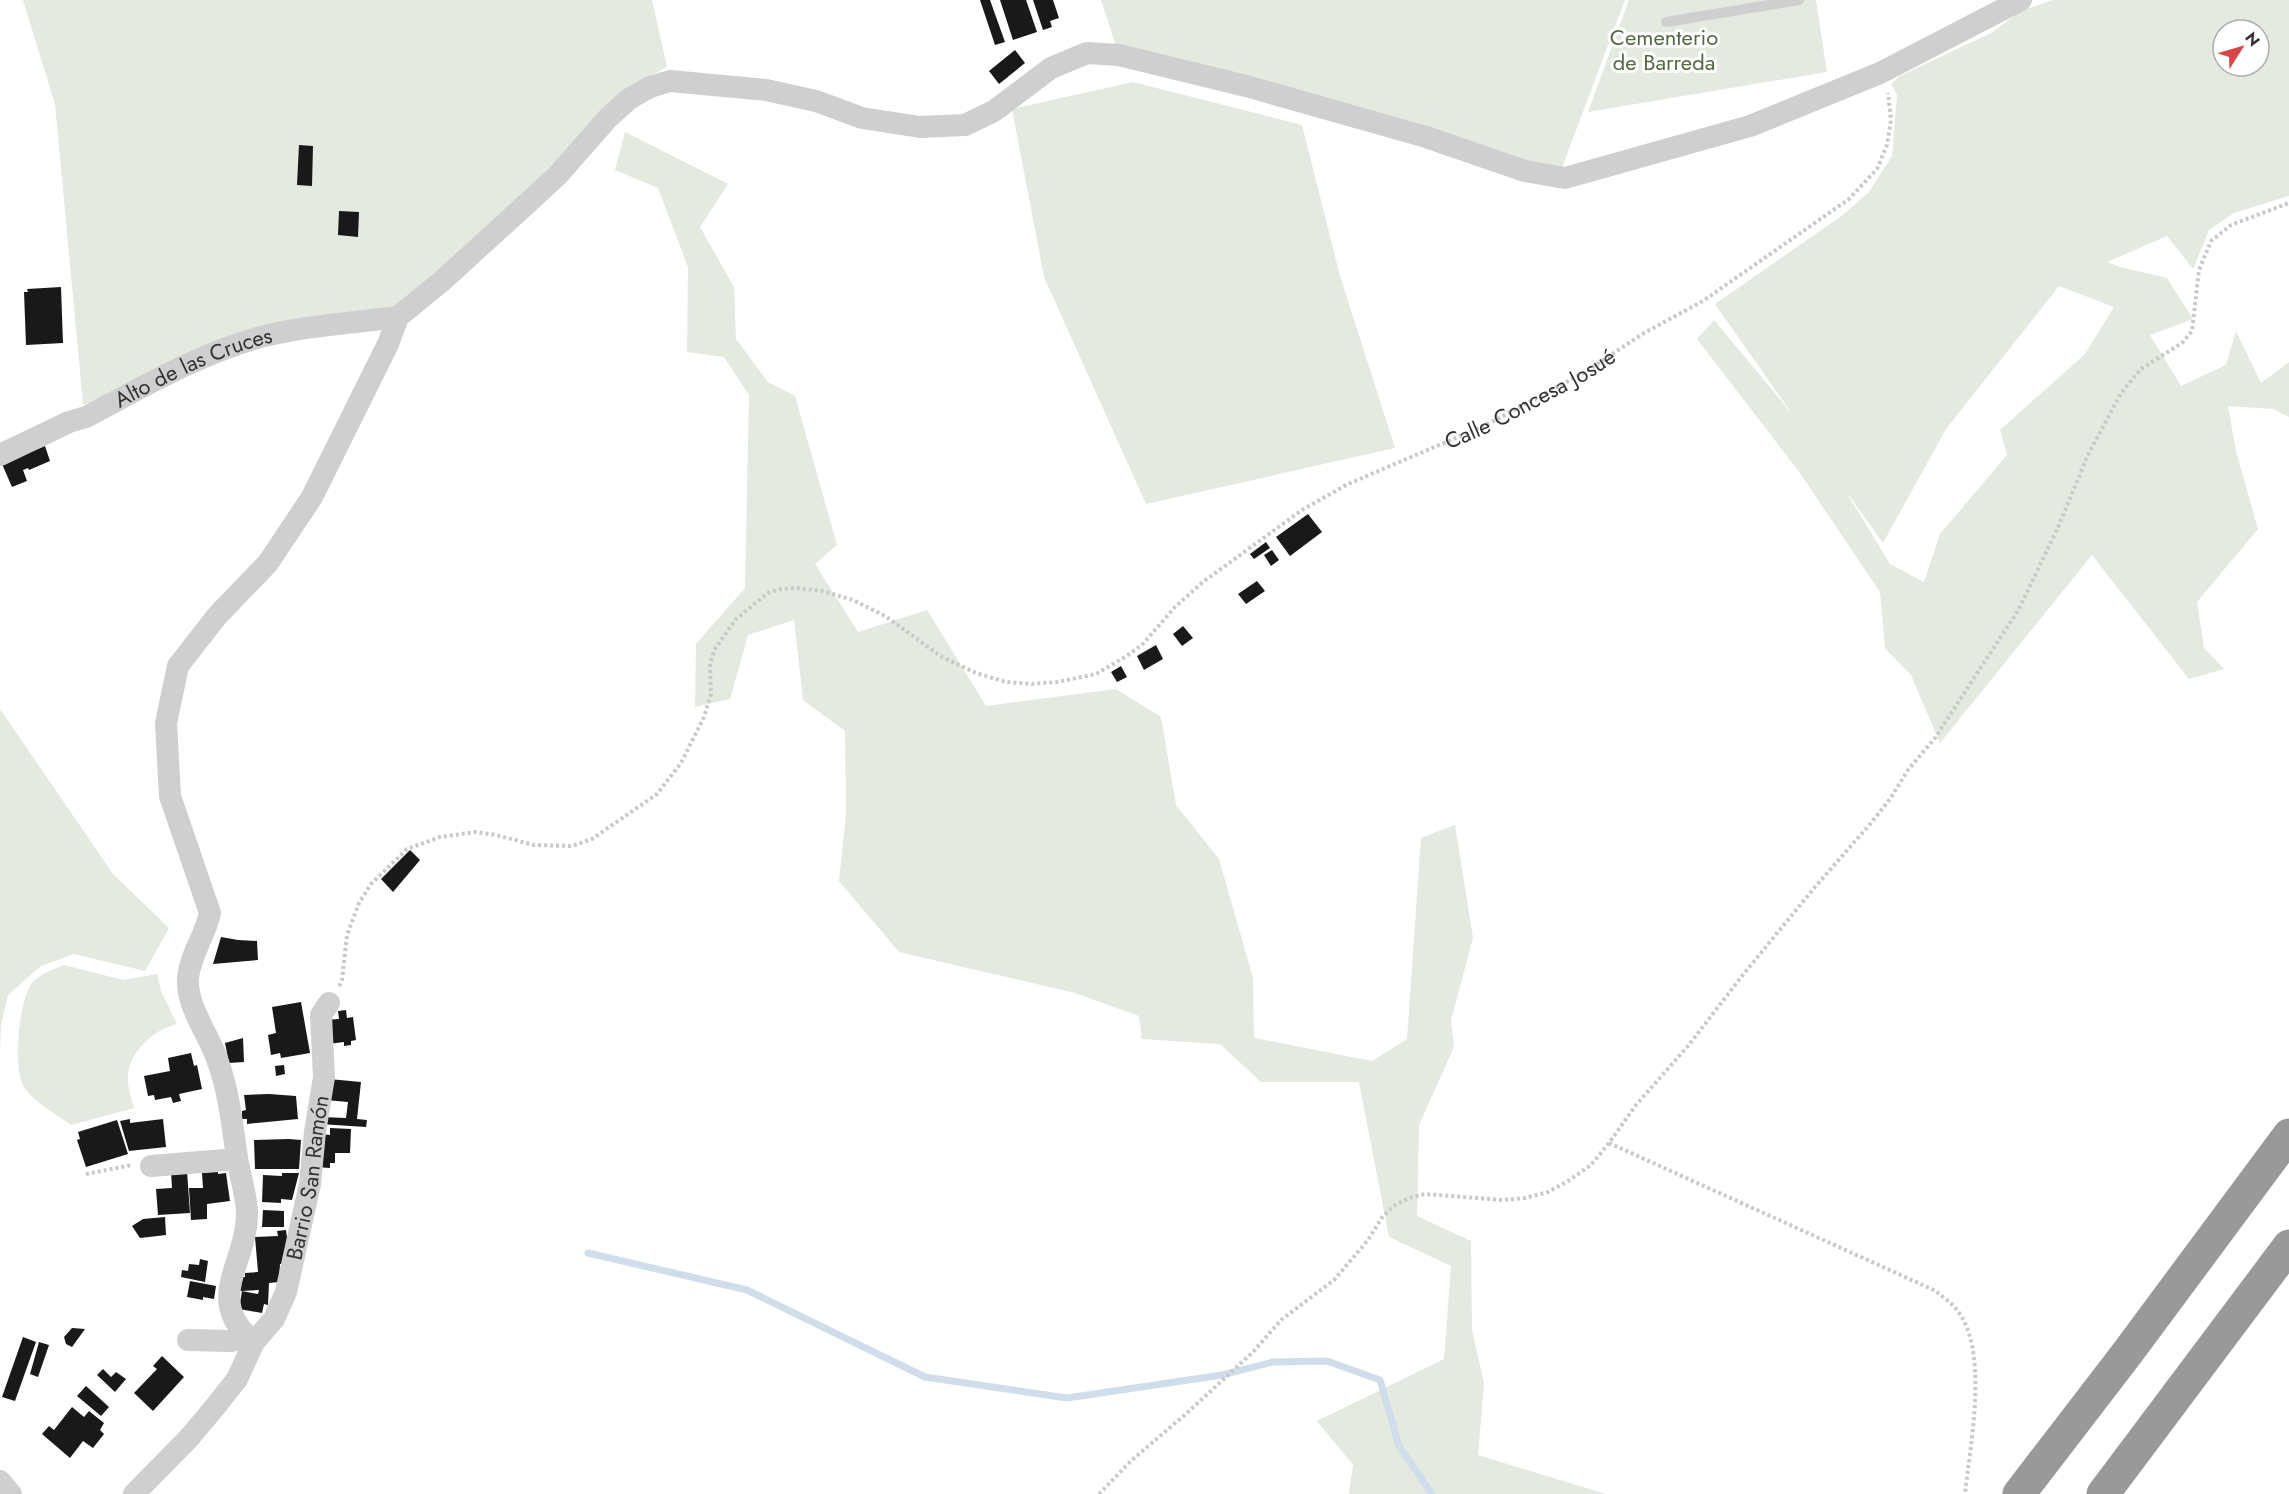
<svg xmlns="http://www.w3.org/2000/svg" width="2289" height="1494" viewBox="0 0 2289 1494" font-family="Jost,sans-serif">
<rect width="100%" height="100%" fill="#fff"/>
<g fill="#e4eadf" fill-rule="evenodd">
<path d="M23 0H652L667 67 638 83 564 159 449 263 394 307 359 315 97 403 83 404 55 104Z"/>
<path d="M1101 0H1625L1560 173 1116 46Z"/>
<path d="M1629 0H1816L1827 72 1588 112Z"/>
<path d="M2053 0H2289V196L2234 213 2209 230 2193 269 2167 236 2107 262 2120 267 2167 278 2193 319 2150 335 2181 386 2226 365 2236 331 2261 383 2289 362V417L2273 409 2228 406 2236 451 2258 529 2197 602 2204 648 2224 669 2189 679 2092 555 1940 743 1911 675 1885 648 1880 592 1800 473 1697 339 1714 320 1793 415 1715 304 1843 215 1869 192 1892 156 1897 95 1891 84 1900 76 1991 33 2021 11ZM2223 30H2259V66H2223ZM2059 286 2114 307 2085 354 2000 430 2007 455 1940 534 1924 582 1890 564 1845 490 1883 543 1946 429Z"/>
<path d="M1133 82 1302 125 1340 276 1395 448 1146 504 1044 277 1012 109Z"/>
<path d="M625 132 728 184 700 227 734 287 736 339 768 382 795 396 837 545 815 564 858 632 927 610 986 706 1116 689 1161 717 1176 805 1219 859 1253 978 1254 1038 1372 1061 1407 1039 1421 838 1455 825 1473 938 1451 1020 1454 1047 1419 1125 1417 1216 1471 1241 1472 1330 1484 1383 1478 1455 1606 1494H1349L1353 1465 1317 1421 1444 1359 1451 1266 1389 1237 1359 1082H1261L1220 1044 1142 1039 1139 1016 1075 993 899 952 839 881 846 814 845 731 803 700 794 620 748 635 730 699 695 707 696 644 745 588 749 395 724 357 687 352 688 267 658 188 615 170Z"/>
<path d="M0 709 113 874 169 928 145 971 74 954 41 966 8 995 1 1025 0 1052Z"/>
<path d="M64 965 123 980 157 974 161 991 177 1024C154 1029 130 1051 128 1075 127 1086 131 1097 134 1108L71 1125C56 1114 35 1103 24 1087 12 1069 19 1000 32 983 41 973 52 970 64 965Z"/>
</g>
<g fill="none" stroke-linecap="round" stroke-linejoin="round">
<path stroke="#d0deeb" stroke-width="7" d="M588 1253 747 1290 925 1377 1067 1398 1222 1375 1273 1362 1327 1361 1380 1380 1399 1446 1432 1494"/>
</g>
<g fill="#191919">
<path d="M980 0H990L1005 42 995 45Z"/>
<path d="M1000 0H1026L1037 32 1013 40Z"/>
<path d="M1033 0H1053L1059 18 1050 21 1052 27 1043 30Z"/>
<path d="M1015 50 1025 63 999 84 989 71Z"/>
<path d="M299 145 313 146 312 186 297 185Z"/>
<path d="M339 211 359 212 358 237 338 235Z"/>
<path d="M61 287 63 343 26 345 24 292H28L27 289Z"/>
<path d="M45 446 50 461 29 470 28 468 23 470 27 481 12 487 2 464Z"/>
<path d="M1308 514 1322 532 1290 556 1276 537Z"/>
<path d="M1266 542 1270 548 1254 559 1250 554Z"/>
<path d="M1272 550 1279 560 1271 566 1264 555Z"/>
<path d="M1257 581 1265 591 1246 604 1238 594Z"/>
<path d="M1183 626 1193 638 1182 646 1173 634Z"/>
<path d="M1156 645 1163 659 1144 670 1137 656Z"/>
<path d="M1121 666 1127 677 1117 682 1111 672Z"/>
<path d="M410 850 420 860 393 892 381 879Z"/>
<path d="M221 937 238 940 257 941 258 960 213 964Z"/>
<path d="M301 1002 310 1053 281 1058 280 1053 271 1055 268 1035 276 1033 272 1007Z"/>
<path d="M346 1010 347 1018 353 1017 356 1040 351 1041V1045L344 1046V1042L328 1044 325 1020 339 1019 338 1011Z"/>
<path d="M243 1038 244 1062 229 1063 225 1043Z"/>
<path d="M191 1053 194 1066 197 1065 202 1089 179 1094 181 1101 173 1103 171 1097 155 1100 154 1095 148 1096 144 1076 170 1071 168 1058Z"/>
<path d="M284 1065 285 1074 276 1076 275 1066Z"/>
<path d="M329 1079 361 1082 357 1119 367 1120 366 1127 320 1124 322 1117 346 1118 348 1102 326 1100Z"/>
<path d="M269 1094 296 1096 298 1119 247 1124V1119H242V1111L246 1110 244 1095Z"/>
<path d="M130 1119V1123L163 1119 166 1147 129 1151 120 1121Z"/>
<path d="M117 1120 128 1154 86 1167 77 1140 80 1139 78 1132Z"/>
<path d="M330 1128 351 1129 350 1153H335V1163H330V1168L316 1167 321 1134 330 1135Z"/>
<path d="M289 1139 301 1140 299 1169H255L254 1140Z"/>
<path d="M187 1171 190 1213 158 1215 156 1189 172 1188 171 1172Z"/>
<path d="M218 1172V1174L226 1173 230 1201 207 1204V1219L191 1220 189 1188H203L202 1173Z"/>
<path d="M282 1173H299L292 1200 281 1199V1203L262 1202 263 1175 282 1176Z"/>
<path d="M263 1210 284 1211V1227H262Z"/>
<path d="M165 1217 166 1235 140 1238 132 1226 143 1219Z"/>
<path d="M286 1230 287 1238 283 1264H280L279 1282 269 1283 268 1305 264 1304 262 1313 239 1309 242 1291 258 1294 259 1290 240 1291 239 1277H245V1273L258 1272 255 1237 278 1236 277 1231Z"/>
<path d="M200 1259 208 1261 205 1282 181 1277 182 1270 188 1271 189 1264 199 1265Z"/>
<path d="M190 1281 216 1286 214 1299 203 1297V1300L187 1297Z"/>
<path d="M72 1328 85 1329 72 1347 66 1344 64 1337Z"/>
<path d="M23 1337 36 1342 15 1401 2 1397Z"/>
<path d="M39 1342 49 1345 38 1377 30 1374Z"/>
<path d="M162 1356 184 1377 153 1411 134 1393 157 1369 153 1366Z"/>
<path d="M103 1369 111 1377 116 1372 126 1379 115 1392 97 1375Z"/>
<path d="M86 1386 109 1407 101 1416 77 1396Z"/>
<path d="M72 1407 84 1417 89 1411 104 1423 100 1430 104 1434 93 1448 83 1441 70 1458 42 1434 49 1426 54 1430Z"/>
</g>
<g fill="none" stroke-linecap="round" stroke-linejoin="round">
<g stroke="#c9c9c9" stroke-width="4" stroke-dasharray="3 3" stroke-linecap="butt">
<path id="s1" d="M339 986 342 981 347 935 359 903 371 884 407 849 440 837 476 832 496 835 534 845 572 846 592 839 657 794 681 763 704 717 711 694 710 663 715 649 736 619 768 593 781 589 797 588 822 591 853 600 885 616 942 657 976 673 1006 682 1032 684 1057 682 1096 674 1125 657 1142 645 1175 607 1203 582 1302 510 1348 484 1486 425 1585 372 1644 333 1703 301 1849 199 1877 169 1887 145 1891 120 1888 93"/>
<path d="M1609 1143 1936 1291C1942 1297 1951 1302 1956 1309 1990 1348 1970 1446 1965 1494"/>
<path d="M86 1174 132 1165"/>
<path d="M1099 1494 1132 1460 1187 1413 1253 1352 1281 1320 1334 1280 1368 1240 1383 1216 1395 1205 1409 1198 1425 1194 1503 1200 1525 1198 1548 1192 1568 1181 1591 1165 1609 1143 1636 1105 1688 1046 1742 976 1815 887 1871 823 1890 799 1908 770 1935 738 2019 609 2059 525 2088 455 2121 393 2141 369 2182 343 2192 331 2199 270 2211 241 2231 225 2289 203"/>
</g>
<path stroke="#cfcfcf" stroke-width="10" d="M1666 22 1799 0"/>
<g stroke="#cfcfcf" stroke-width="22">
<path id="s2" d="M0 455 69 422 86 417C141 388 197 355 257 338 302 326 351 323 398 317"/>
<path d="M151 1166 237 1159"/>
<path d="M188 1340 232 1341 246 1336"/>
<path d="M254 1342C202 1300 248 1263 247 1212 246 1193 240 1176 237 1158 232 1124 229 1091 217 1059 208 1033 186 1006 188 978 190 955 205 936 210 913L170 796 166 723 178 666 217 616 268 563 312 497 388 344 398 317 442 281 521 209 557 176 608 118 629 99 650 87 670 81 766 90 816 101 862 118 920 127 965 125 994 111 1051 68 1087 53 1119 55 1246 86 1426 137 1525 171 1565 178 1750 126 1880 73 2021 0"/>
<path d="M0 1481 11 1494"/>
<path id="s3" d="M134 1494 189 1438 215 1407 237 1379 254 1342 274 1319 286 1292 310 1184 315 1132 324 1077 321 1015 329 1003"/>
</g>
<g stroke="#999" stroke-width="33">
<path d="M2019 1494 2128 1352 2289 1135"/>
<path d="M2103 1494 2289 1246"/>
</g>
</g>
<g text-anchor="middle" stroke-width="6" stroke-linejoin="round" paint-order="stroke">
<g font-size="22" fill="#526a42" stroke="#fff">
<text x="1664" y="45">Cementerio<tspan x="1664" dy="25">de Barreda</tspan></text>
</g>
<g font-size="22" fill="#323232" stroke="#fff">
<text dy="8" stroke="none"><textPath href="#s2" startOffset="213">Alto de las Cruces</textPath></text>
<text dy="8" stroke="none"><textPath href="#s1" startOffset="1538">Calle Concesa Josué</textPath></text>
<text dy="8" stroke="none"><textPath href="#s3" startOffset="372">Barrio San Ramón</textPath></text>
</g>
</g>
<g transform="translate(2241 48) rotate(53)"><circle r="28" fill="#ffffff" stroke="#adadad" stroke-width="1.5"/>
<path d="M0-4.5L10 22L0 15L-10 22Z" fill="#d74647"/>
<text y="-9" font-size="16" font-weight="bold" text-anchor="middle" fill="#323232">N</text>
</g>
</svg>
